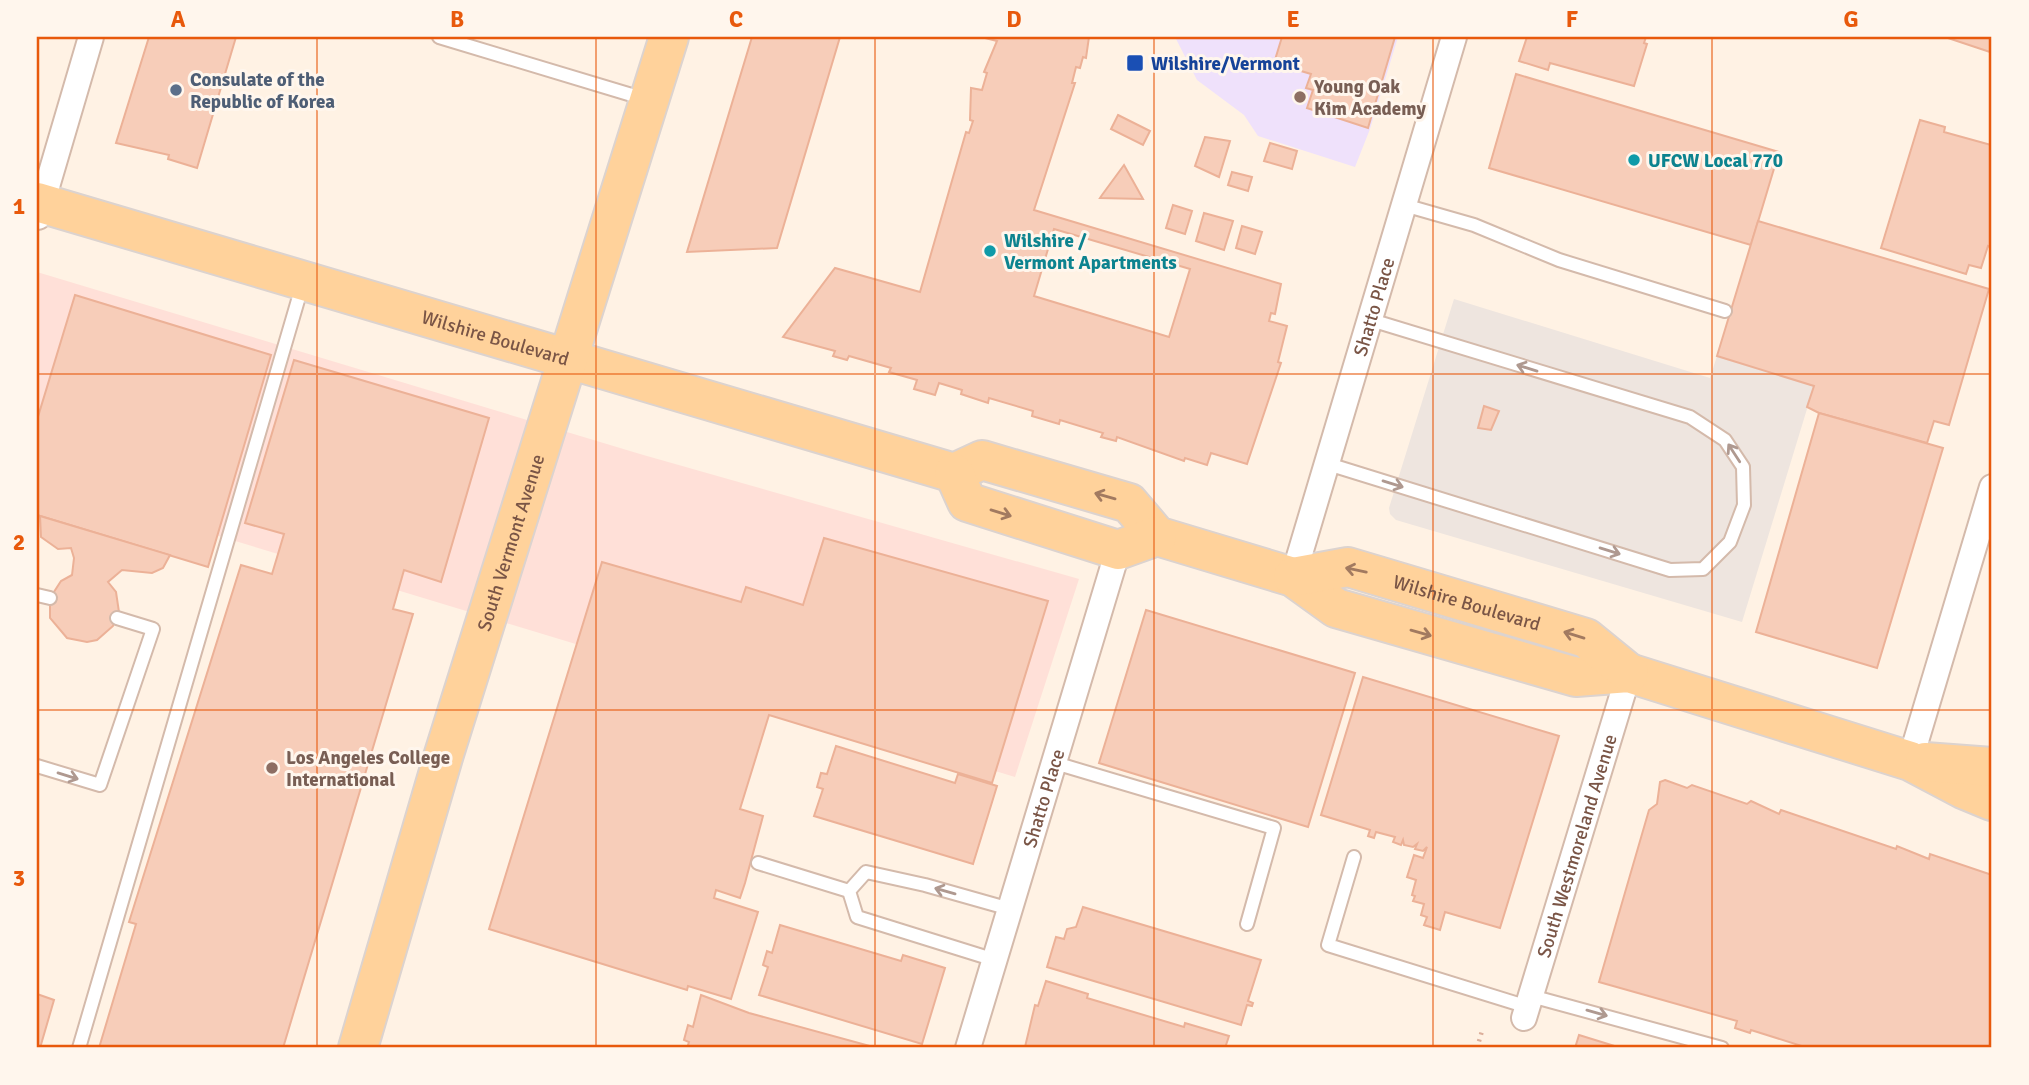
<svg xmlns="http://www.w3.org/2000/svg" width="2029" height="1085" viewBox="0 0 2029 1085" font-family="Signika,sans-serif">
<rect width="100%" height="100%" fill="#fff2e4"/>
<path fill="#ffe0d8" d="M37 272 640 454 1079 579 1015 777 37 481Z"/>
<path fill="#eee5df" d="M1454 299 1710 378 1717 356 1814 386 1742 622 1396 520 1390 514 1389 508Z"/>
<path fill="#efe1fb" d="M1175 37H1398L1370 129 1355 167 1258 136 1244 115 1197 80Z"/>
<g fill="#f7cdb9" stroke="#ecb197" stroke-width="2" fill-rule="evenodd">
<path d="M149 37H236L197 168 168 159 169 155 116 143Z"/>
<path d="M752 37H840L777 248 687 252Z"/>
<path d="M981 37H1089L1086 58 1083 57 1080 68 1076 67 1072 83H1075L1034 210 1281 284 1275 314 1271 313 1269 321 1287 326 1278 362 1281 363 1247 464 1211 453 1207 465 1185 458 1184 461 1117 437 1116 441 1101 437 1103 433 1060 420 1059 424 1032 416 1033 411 989 398 988 403 961 394 962 390 939 383 935 395 914 389 917 380 889 372 891 368 849 356 847 360 833 356 835 351 783 337 835 268 920 292 966 132 969 133 973 121 970 120 971 88 982 90 987 73 984 72 997 41ZM1054 229 1190 269 1169 337 1034 296Z"/>
<path d="M1282 37H1395L1368 128 1307 108 1313 90 1306 88 1311 74 1274 63Z"/>
<path d="M1527 37H1646L1644 43 1647 44 1634 86 1550 63 1548 70 1519 61Z"/>
<path d="M1945 37H1992V48L1990 52Z"/>
<path d="M1516 74 1779 152 1751 245 1489 168Z"/>
<path d="M1118 115 1150 131 1143 145 1111 129Z"/>
<path d="M1920 120 1945 127 1944 132 1991 145 1992 141V248L1988 246 1981 268 1969 265 1966 274 1881 248Z"/>
<path d="M1205 137 1230 141 1219 177 1195 166Z"/>
<path d="M1270 143 1297 151 1292 169 1264 161Z"/>
<path d="M1124 165 1143 199 1100 198 1102 195Z"/>
<path d="M1232 172 1252 177 1248 191 1228 185Z"/>
<path d="M1173 205 1192 211 1185 234 1166 228Z"/>
<path d="M1204 213 1233 221 1224 250 1196 241Z"/>
<path d="M1758 221 1989 289 1949 425 1934 421 1927 443 1819 413 1807 407 1814 386 1717 356Z"/>
<path d="M1242 226 1262 232 1255 254 1236 248Z"/>
<path d="M75 295 271 355 208 567 37 515V420Z"/>
<path d="M294 360 489 418 441 582 404 570 393 609 413 614 283 1048H99L136 924 129 922 241 565 272 574 284 534 245 523Z"/>
<path d="M1484 406 1499 411 1491 430 1478 428Z"/>
<path d="M1819 413 1943 448 1877 668 1756 632Z"/>
<path d="M40 516 170 555 163 568 152 573 122 570 108 582 116 592 119 612 113 626 97 640 87 642 67 638 50 618V598L61 581 72 575 74 558 71 548 58 549 41 537Z"/>
<path d="M824 538 1048 601 992 783 769 715 740 809 763 816 745 883 740 898 716 890 714 898 758 912 731 999 688 986 687 990 489 929 602 562 741 602 746 587 803 605Z"/>
<path d="M1146 610 1355 673 1308 827 1099 763Z"/>
<path d="M1363 677 1559 736 1500 928 1445 912 1440 930 1424 925 1427 917 1421 915 1424 904 1413 901 1415 896 1412 895 1416 880 1407 877 1414 855 1423 858 1427 847 1423 851 1415 849 1417 844 1413 847 1404 845 1403 840 1401 845 1393 842 1395 837 1376 832 1374 838 1368 836 1370 830 1321 815Z"/>
<path d="M836 746 955 783 958 774 997 786 973 864 814 816 823 789 817 787 821 773 827 774Z"/>
<path d="M1665 780 1687 788 1692 785 1747 804 1751 801 1779 814 1781 810 1896 849 1897 846 1929 859 1930 854 1992 875V1048H1808L1751 1030 1750 1033 1735 1028 1737 1021 1599 982 1649 810 1657 804 1660 782Z"/>
<path d="M1083 907 1261 960 1248 1001 1253 1003 1252 1006 1247 1005 1241 1025 1047 967 1056 937 1064 939 1067 929 1076 927Z"/>
<path d="M780 925 901 961 903 955 945 968 922 1044 759 995 768 967 763 965 767 951 772 953Z"/>
<path d="M1046 981 1088 994 1087 998 1184 1027 1185 1023 1229 1036 1225 1048 1025 1047 1035 1005 1038 1006Z"/>
<path d="M37 994 54 1000 40 1048H37Z"/>
<path d="M701 995 749 1013 877 1048H687L689 1042 684 1040 688 1025 693 1027Z"/>
<path d="M1579 1035 1621 1048H1575Z"/>
</g>
<g fill="none" stroke-linecap="round" stroke-linejoin="round">
<g stroke="#d4baab" stroke-width="16">
<g id="lane">
<path d="M439 37 645 99"/>
<path d="M1404 205 1474 225 1559 260 1725 311"/>
<path d="M1328 464 1670 570 1703 569 1730 542 1744 505 1743 467 1725 440 1690 417 1371 320"/>
<path d="M37 595 50 598"/>
<path d="M1055 763 1274 828 1247 924"/>
<path d="M37 766 100 785 153 629 117 618"/>
<path d="M1354 857 1328 945 1528 1007"/>
<path d="M758 863 849 891"/>
<path d="M995 960 857 917 849 891 866 872 925 885 1010 909"/>
<path d="M1531 996 1722 1048"/>
<path d="M79 1048 303 283"/>
</g>
</g>
<g stroke="#d4baab" stroke-width="28">
<g id="street">
<path d="M38 217 91 37"/>
<path id="s1" d="M1293 577 1454 37"/>
<path d="M1910 761 1992 487"/>
<path id="s2" d="M1524 1018 1629 673"/>
<path id="s3" d="M968 1048 1118 550"/>
</g>
</g>
<g stroke="#dcd3cf" stroke-width="42">
<g id="primary">
<path id="s4" d="M37 202 954 473 982 460 1129 503 1157 536 1293 577 1336 608 1576 677 1629 673 1910 761 1963 789 1992 801"/>
<path d="M954 473 967 502 1118 550 1157 536"/>
<path id="s5" d="M1293 577 1348 567 1586 638 1629 673"/>
<path d="M1925 762 1992 767"/>
<path id="s6" d="M358 1048 444 754 669 37"/>
</g>
</g>
<path stroke="#dcaf9b" stroke-width="4.5" stroke-dasharray="2 5" stroke-linecap="butt" d="M1477 1048 1482 1031"/>
<use href="#lane" stroke="#fff" stroke-width="12"/>
<use href="#street" stroke="#fff" stroke-width="24"/>
<use href="#primary" stroke="#ffd29b" stroke-width="38"/>
</g>
<defs><path id="oneway-shaft" d="M-6 0H5M1.5-3L5.5 0L1.5 3" fill="none" stroke-width="1.6" stroke-linecap="round" stroke-linejoin="round" transform="scale(1.75)"/></defs>
<g stroke="#af9990">
<use href="#oneway-shaft" transform="translate(1527 368) rotate(-163)"/>
<use href="#oneway-shaft" transform="translate(1734 453) rotate(-123)"/>
<use href="#oneway-shaft" transform="translate(1393 484) rotate(17)"/>
<use href="#oneway-shaft" transform="translate(1610 551) rotate(17)"/>
<use href="#oneway-shaft" transform="translate(68 776) rotate(17)"/>
<use href="#oneway-shaft" transform="translate(945 891) rotate(-164)"/>
<use href="#oneway-shaft" transform="translate(1597 1013) rotate(16)"/>
</g>
<g stroke="#a27a60">
<use href="#oneway-shaft" transform="translate(1105 496) rotate(-164)"/>
<use href="#oneway-shaft" transform="translate(1001 513) rotate(17)"/>
<use href="#oneway-shaft" transform="translate(1356 570) rotate(-168)"/>
<use href="#oneway-shaft" transform="translate(1421 633) rotate(16)"/>
<use href="#oneway-shaft" transform="translate(1574 635) rotate(-163)"/>
</g>
<path fill="none" stroke="#e8590c" stroke-width="2" stroke-opacity="0.55" d="M317 37V1048M596 37V1048M875 37V1048M1154 37V1048M1433 37V1048M1712 37V1048M37 374H1992M37 710H1992"/>
<rect fill="#1a4fb4" stroke="#fff6ed" stroke-width="2.5" x="1126" y="54" width="18" height="18" rx="3.5"/>
<circle fill="#5c6f8a" stroke="#fff6ed" stroke-width="2.5" cx="176" cy="90" r="7"/>
<g fill="#8d6e63" stroke="#fff6ed" stroke-width="2.5">
<circle cx="1300" cy="97" r="7"/>
<circle cx="272" cy="768" r="7"/>
</g>
<g fill="#0f9aa8" stroke="#fff6ed" stroke-width="2.5">
<circle cx="1634" cy="160" r="7"/>
<circle cx="990" cy="251" r="7"/>
</g>
<g text-anchor="middle" stroke-width="6" stroke-linejoin="round" paint-order="stroke">
<g font-size="19" font-weight="bold" fill="#164399" stroke="#fff6ed" text-anchor="start">
<text x="1151" y="70">Wilshire/Vermont</text>
</g>
<g font-size="19" font-weight="bold" fill="#4e5e75" stroke="#fff6ed" text-anchor="start">
<text x="190" y="86">Consulate of the<tspan x="190" dy="22">Republic of Korea</tspan></text>
</g>
<g font-size="19" font-weight="bold" fill="#785e54" stroke="#fff6ed" text-anchor="start">
<text x="1314" y="93">Young Oak<tspan x="1314" dy="22">Kim Academy</tspan></text>
<text x="286" y="764">Los Angeles College<tspan x="286" dy="22">International</tspan></text>
</g>
<g font-size="19" font-weight="bold" fill="#0d838f" stroke="#fff6ed" text-anchor="start">
<text x="1648" y="167">UFCW Local 770</text>
<text x="1004" y="247">Wilshire /<tspan x="1004" dy="22">Vermont Apartments</tspan></text>
</g>
<g font-size="19" fill="#7a5546" stroke="#fff6ed">
<text dy="7" stroke="none"><textPath href="#s1" startOffset="282">Shatto Place</textPath></text>
<text dy="7" stroke="none"><textPath href="#s4" startOffset="478">Wilshire Boulevard</textPath></text>
<text dy="7" stroke="none"><textPath href="#s6" startOffset="528">South Vermont Avenue</textPath></text>
<text dy="7" stroke="none"><textPath href="#s5" startOffset="180">Wilshire Boulevard</textPath></text>
<text dy="7" stroke="none"><textPath href="#s3" startOffset="261">Shatto Place</textPath></text>
<text dy="7" stroke="none"><textPath href="#s2" startOffset="180">South Westmoreland Avenue</textPath></text>
</g>
</g>
<rect width="2029" height="1085" fill="none" stroke="#fff6ed" stroke-width="77"/>
<rect x="38" y="38" width="1952" height="1008" fill="none" stroke="#e8590c" stroke-width="2.5"/>
<g font-size="23" text-anchor="middle" font-weight="bold" fill="#e8590c">
<text x="178" y="27">A</text>
<text x="457" y="27">B</text>
<text x="736" y="27">C</text>
<text x="1014" y="27">D</text>
<text x="1293" y="27">E</text>
<text x="1572" y="27">F</text>
<text x="1851" y="27">G</text>
<text x="19" y="214">1</text>
<text x="19" y="550">2</text>
<text x="19" y="886">3</text>
</g>
</svg>
